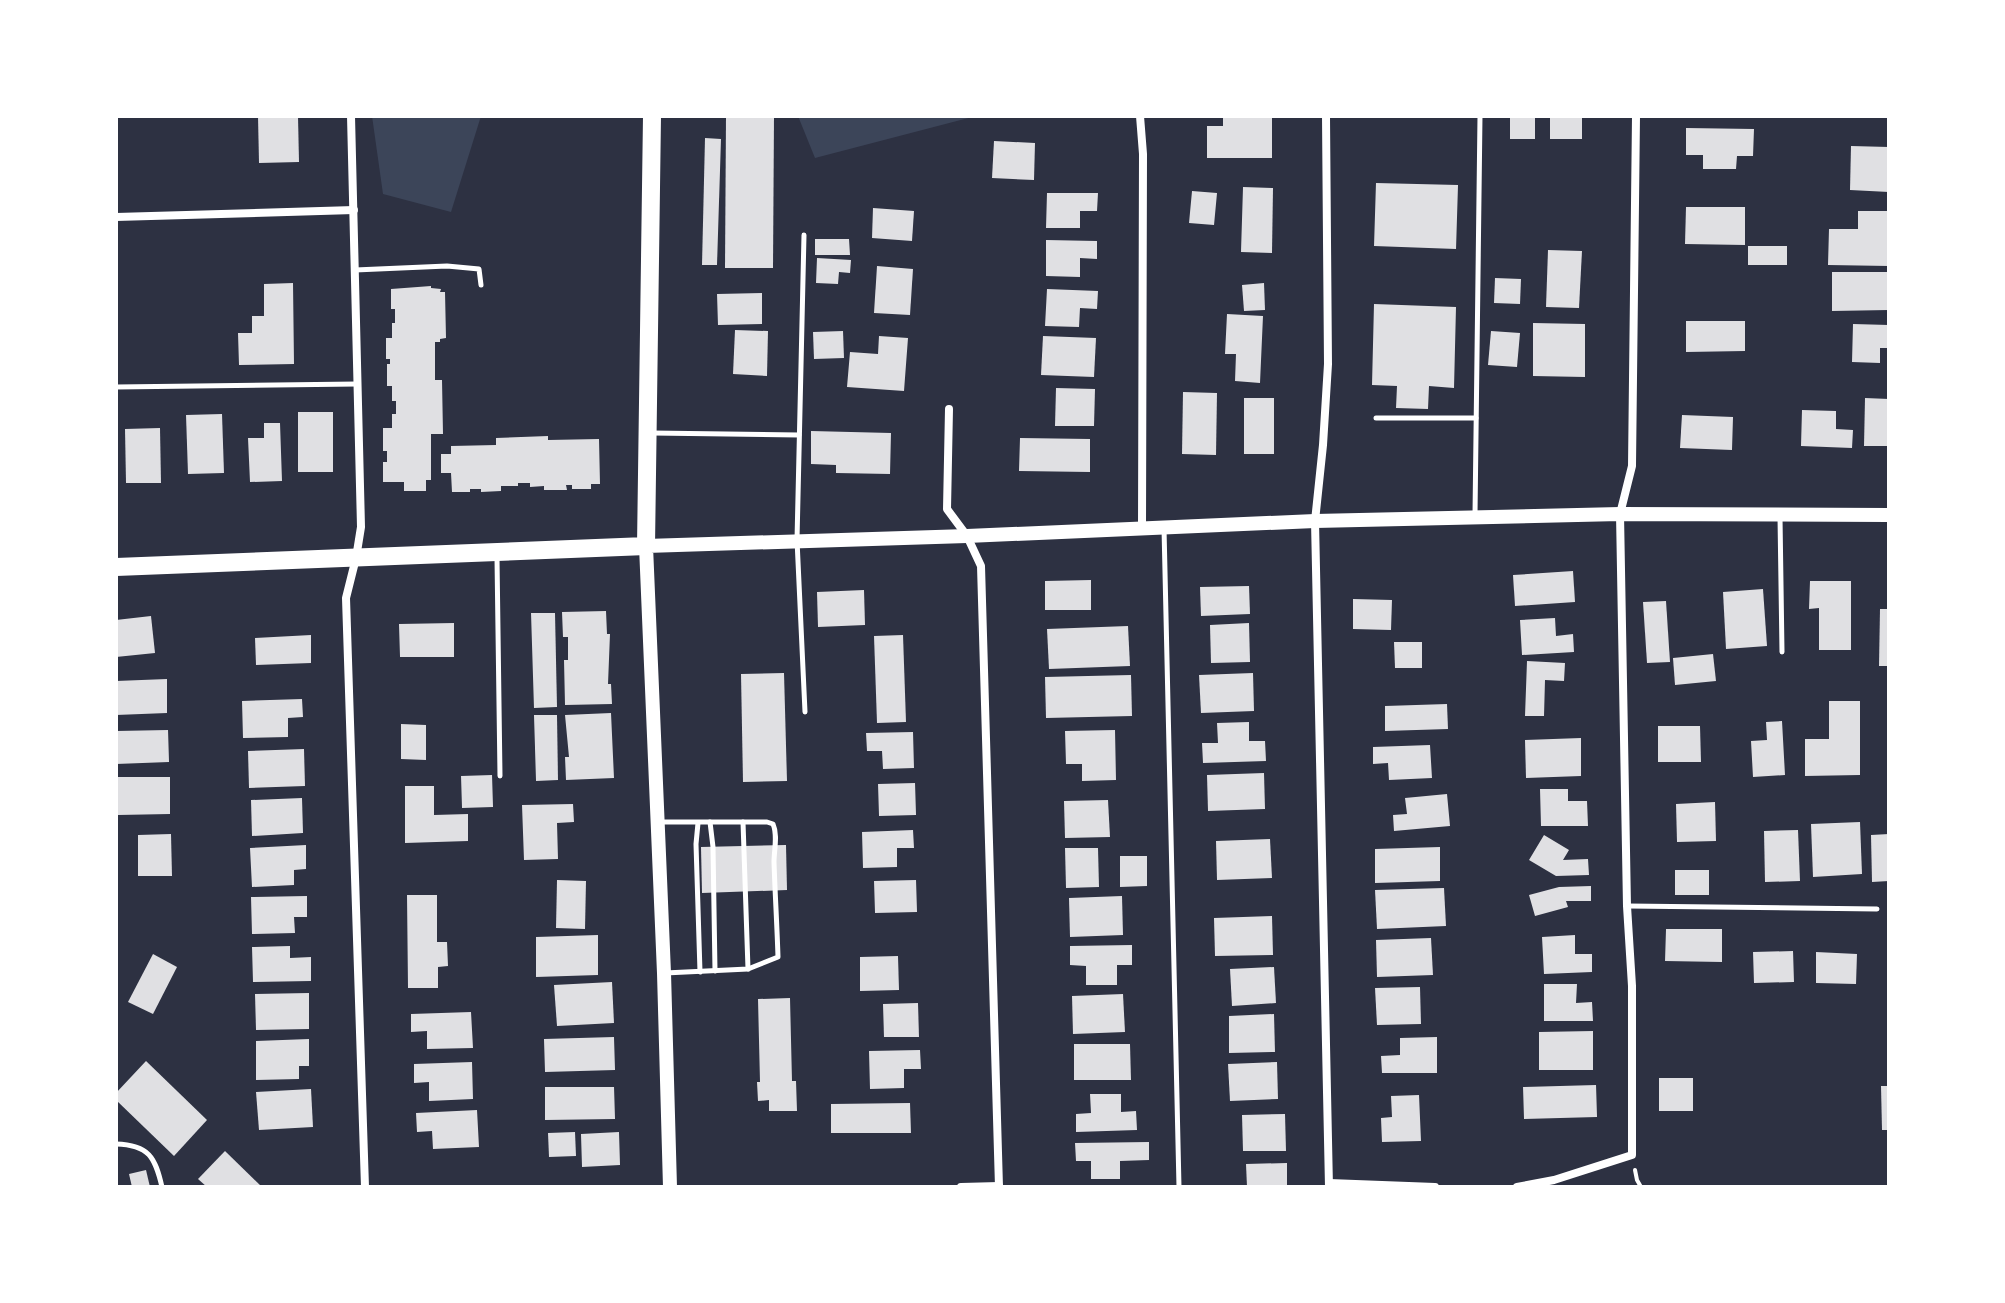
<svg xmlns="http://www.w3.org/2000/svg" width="2005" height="1303" viewBox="0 0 2005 1303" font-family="'DejaVu Sans',sans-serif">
<rect width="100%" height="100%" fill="#2d3142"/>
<g fill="#3c4559">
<path d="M372 116H481L451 212 383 194Z"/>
<path d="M798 116H976L815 158Z"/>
</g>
<g fill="#e0e0e3">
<path d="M258 116H298L299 162 259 163Z"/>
<path d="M726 116H774L773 268H725Z"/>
<path d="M1223 116H1272V158H1207V126H1223Z"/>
<rect x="1510" y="116" width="25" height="23"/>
<rect x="1550" y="116" width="32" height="23"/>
<path d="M1686 128 1754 129 1753 156H1737L1736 169H1703V155H1686Z"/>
<path d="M705 138 721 139 717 265H702Z"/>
<path d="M994 141 1035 143 1034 180 992 178Z"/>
<path d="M1851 146 1889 147V192L1850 190Z"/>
<path d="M1376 183 1458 185 1456 249 1374 246Z"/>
<path d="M1243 187 1273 188 1272 253 1241 252Z"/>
<path d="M1192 191 1217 193 1214 225 1189 223Z"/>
<path d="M1047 193H1098L1097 211H1080V228H1046Z"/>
<path d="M1686 207H1745V245L1685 244Z"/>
<path d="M873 208 914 211 912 241 872 238Z"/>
<path d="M1858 211H1889V266L1828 265 1829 229H1858Z"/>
<path d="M815 239H849L850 255H815Z"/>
<path d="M1046 240 1097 241V259L1080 258V277L1046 276Z"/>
<rect x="1748" y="246" width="39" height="19"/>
<path d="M1548 250 1582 251 1579 308 1546 307Z"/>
<path d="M817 258 851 260 850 273 839 272 838 284 816 283Z"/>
<path d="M877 266 913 269 910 315 874 313Z"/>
<path d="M1832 272H1889V310L1832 311Z"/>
<path d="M1495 278 1521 279 1520 304 1494 303Z"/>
<path d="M293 283 294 364 239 365 238 333H252V316H264V284Z"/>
<path d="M1264 283 1265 310 1244 311 1242 285Z"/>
<path d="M431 286V288L441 289 440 292H445L446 338 440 339V342H435V380H442L443 434H431V480H426V491H404V482H383V462H387V451H383V428H392V414H396V401H392V386H387V364H390V359H386V338H392V323H395V309H391V289Z"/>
<path d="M1047 289 1098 291 1097 309 1080 308 1079 327 1045 326Z"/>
<path d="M762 293V324L718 325 717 294Z"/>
<path d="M1374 304 1456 307 1454 388 1429 386 1428 409 1396 408 1397 386 1372 385Z"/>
<path d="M1227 314 1263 316 1260 383 1235 381 1236 354H1225Z"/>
<path d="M1686 321H1745V351L1686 352Z"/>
<path d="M1533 323 1585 324V377L1533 376Z"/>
<path d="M1853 324 1889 325V348H1880V363L1852 362Z"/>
<path d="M735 330 768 331 767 376 733 374Z"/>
<path d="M843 331 844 358 814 359 813 332Z"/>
<path d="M1491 331 1520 333 1517 367 1488 365Z"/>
<path d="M879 336 908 338 904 391 847 387 850 352 878 354Z"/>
<path d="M1043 336 1096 338 1094 377 1041 375Z"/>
<path d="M1056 388 1095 389 1094 426H1055Z"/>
<path d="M1183 392 1217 393 1216 455 1182 454Z"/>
<rect x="1244" y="398" width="30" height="56"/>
<path d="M1865 398 1889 399V446H1864Z"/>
<path d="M1802 410 1836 411V429L1853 430 1852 448 1801 446Z"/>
<rect x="298" y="412" width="35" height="60"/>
<path d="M222 414 224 473 188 474 186 415Z"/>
<path d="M1682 415 1733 417 1732 450 1680 448Z"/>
<path d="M264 423H280L282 481 250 482 248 438H264Z"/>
<path d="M160 428 161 483H126L125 429Z"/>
<path d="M811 431 891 433 890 474 836 473V465L811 464Z"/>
<path d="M548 436V440L599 439 600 484H591V489H572V485H566L567 490H544V486L530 487V483H518V486H501V491L481 492V489H470V492H452L451 473H441V454H451V446L496 445V438Z"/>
<path d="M1020 438 1090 439V472L1019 471Z"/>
<path d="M1573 571 1575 602 1515 606 1513 575Z"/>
<path d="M1091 580V610H1045V581Z"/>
<path d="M1810 581H1851V650H1819V608L1809 609Z"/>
<path d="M1249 586 1250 614 1201 616 1200 587Z"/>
<path d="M1763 589 1767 646 1726 649 1723 592Z"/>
<path d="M864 590 865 625 818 627 817 592Z"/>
<path d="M1353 599 1392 600 1391 630 1353 629Z"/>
<path d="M1666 601 1670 662 1647 663 1643 602Z"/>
<path d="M1880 609H1889V666H1879Z"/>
<path d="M606 611 607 634H610L608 684H611L612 704 565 705 564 660H568V637H563L562 612Z"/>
<path d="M531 613H555L557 707 534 708Z"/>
<path d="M151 616 155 653 116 657V620Z"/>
<path d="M1555 618 1556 636 1573 634 1574 652 1522 655 1520 620Z"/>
<path d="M454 623V657H400L399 624Z"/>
<path d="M1249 623 1250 662 1211 663 1210 625Z"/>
<path d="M1128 626 1130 666 1049 669 1047 629Z"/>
<path d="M311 635V663L256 665 255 638Z"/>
<path d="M903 635 906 722 877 723 874 636Z"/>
<path d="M1394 642H1422V668H1395Z"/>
<path d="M1713 654 1716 681 1675 685 1673 658Z"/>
<path d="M1527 661 1565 663 1564 681 1545 680 1544 716H1525Z"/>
<path d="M784 673 787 781 743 782 741 674Z"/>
<path d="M1253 673 1254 711 1201 713 1199 675Z"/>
<path d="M1131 675 1132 716 1046 718 1045 677Z"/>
<path d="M167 679V713L116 715V681Z"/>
<path d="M302 699 303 717 288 718V737L243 738 242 701Z"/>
<path d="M1829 701H1860V775L1805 776V739H1829Z"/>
<path d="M1447 704 1448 729 1385 731V706Z"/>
<path d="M611 713 614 778 566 780 565 757H569L565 715Z"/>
<path d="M534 715H557L558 780 536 781Z"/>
<path d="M1782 721 1785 775 1753 777 1751 741 1767 740 1766 722Z"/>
<path d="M1249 722V741H1265L1266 761 1203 763 1202 743H1218L1217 723Z"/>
<path d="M401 724 426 725V760L401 759Z"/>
<path d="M1658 726H1700L1701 762H1658Z"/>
<path d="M168 730 169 762 116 764V731Z"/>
<path d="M1115 730 1116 780 1082 781V764H1066L1065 731Z"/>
<path d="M913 732 914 768 883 769 882 751H867L866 733Z"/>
<path d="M1581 738V776L1526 778 1525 740Z"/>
<path d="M1430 745 1432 778 1389 780 1388 763 1373 764V747Z"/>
<path d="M304 749 305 786 249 788 248 751Z"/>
<path d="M1264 773 1265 809 1208 811 1207 775Z"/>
<path d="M492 775 493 807 462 808 461 776Z"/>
<path d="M116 777H170V814L118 815Z"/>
<path d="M915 783 916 815 879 816 878 784Z"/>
<path d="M405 786H434V815L468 814V841L405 843Z"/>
<path d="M1540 789H1568V801H1587L1588 826H1541Z"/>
<path d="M1447 794 1450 826 1394 831 1393 815 1407 814 1405 798Z"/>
<path d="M302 798 303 833 252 836 251 800Z"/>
<path d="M1108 800 1110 837 1065 838 1064 801Z"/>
<path d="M1715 802 1716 841 1677 842 1676 804Z"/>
<path d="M573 804 574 822 557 823 558 859 524 860 522 805Z"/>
<path d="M1860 822 1862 874 1813 877 1811 824Z"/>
<path d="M913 830 914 848H897V867L863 868 862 832Z"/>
<path d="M1798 830 1800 881 1765 882 1764 831Z"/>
<path d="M171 834 172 876H138V835Z"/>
<path d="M1889 834V881L1872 882 1871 835Z"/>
<path d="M1544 835 1569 850 1563 860 1588 859 1589 875 1556 876 1529 860Z"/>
<path d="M1270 839 1272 878 1217 880 1216 841Z"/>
<path d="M306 845V869L294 870V885L252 887 250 848Z"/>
<path d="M786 845 787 890 702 893 701 847Z"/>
<path d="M1440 847V881L1375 883V849Z"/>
<path d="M1065 848H1098L1099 887 1066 888Z"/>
<path d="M1120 856H1147V886L1120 887Z"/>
<rect x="1675" y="870" width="34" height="25"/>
<path d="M557 880 586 881 585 929 556 928Z"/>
<path d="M916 880 917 912 875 913 874 881Z"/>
<path d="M1591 886V901H1566L1568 907 1535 916 1529 895 1559 887Z"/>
<path d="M1444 888 1446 926 1377 929 1375 890Z"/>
<path d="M407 895H437V942H447L448 966 438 967V988H408Z"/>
<path d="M307 896V917H294L295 933 252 934 251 897Z"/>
<path d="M1122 896 1123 935 1070 937 1069 898Z"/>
<path d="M1272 916 1273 955 1215 956 1214 918Z"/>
<path d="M1666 929H1722V962L1665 961Z"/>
<path d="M598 935V975L536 977V937Z"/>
<path d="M1575 935V954H1592V972L1544 974 1542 937Z"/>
<path d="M1431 938 1433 975 1377 977 1376 940Z"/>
<path d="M1132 945V965H1117V985H1086V966L1070 965V946Z"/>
<path d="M290 946V958L311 957V981L253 982 252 947Z"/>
<path d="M1793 951 1794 982 1754 983 1753 952Z"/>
<path d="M1816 952 1857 954 1856 984 1816 983Z"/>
<path d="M153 954 177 967 153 1014 128 1002Z"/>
<path d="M898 956 899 990 860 991V957Z"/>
<path d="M1274 967 1276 1003 1232 1006 1230 969Z"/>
<path d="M612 982 614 1023 557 1026 554 985Z"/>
<path d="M1544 984H1577L1576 1003 1592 1002 1593 1021H1544Z"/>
<path d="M1420 987 1421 1024 1377 1025 1375 988Z"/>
<path d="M309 993V1029L256 1030 255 994Z"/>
<path d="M1123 994 1125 1032 1073 1034 1072 996Z"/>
<path d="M790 998 792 1081H796L797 1111H769V1100L758 1101 757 1082H760L758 999Z"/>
<path d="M918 1003 919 1037H884L883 1004Z"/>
<path d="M471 1012 473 1048 427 1049V1031L411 1032V1014Z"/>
<path d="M1274 1014 1275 1052 1229 1053V1016Z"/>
<path d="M1593 1031V1070H1539V1032Z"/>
<path d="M614 1037 615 1070 545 1072 544 1039Z"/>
<path d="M1437 1037V1073H1382L1381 1056 1400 1055V1038Z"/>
<path d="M309 1039V1066H299V1079L256 1080V1041Z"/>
<path d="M1074 1044H1130L1131 1080H1074Z"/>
<path d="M920 1050 921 1069H904V1088L870 1089 869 1051Z"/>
<path d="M146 1061 207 1120 174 1156 116 1100V1093Z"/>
<path d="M472 1062 473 1099 429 1101V1082L414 1083V1064Z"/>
<path d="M1277 1062 1278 1099 1230 1101 1228 1064Z"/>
<rect x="1659" y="1078" width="34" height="33"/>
<path d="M1596 1085 1597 1117 1524 1119 1523 1087Z"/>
<path d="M1881 1086H1889V1130H1882Z"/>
<path d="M545 1087H614L615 1119 545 1120Z"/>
<path d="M311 1089 313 1127 259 1130 256 1092Z"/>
<path d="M1090 1094H1121V1112L1136 1111 1137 1130 1076 1132V1114L1091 1113Z"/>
<path d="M1419 1095 1421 1141 1382 1142 1381 1118 1392 1117 1391 1096Z"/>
<path d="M910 1103 911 1133H831V1104Z"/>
<path d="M477 1110 479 1147 433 1149 432 1131 417 1132 416 1113Z"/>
<path d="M1285 1114 1286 1151H1243L1242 1115Z"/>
<path d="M575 1132 576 1156 549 1157 548 1133Z"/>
<path d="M619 1132 620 1165 582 1167 581 1134Z"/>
<path d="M1149 1142V1160L1120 1161V1179H1091V1161H1076L1075 1143Z"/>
<path d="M225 1151 262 1187H207L198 1179Z"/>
<path d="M1287 1163V1187H1247L1246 1164Z"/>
<path d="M146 1170 150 1187H132L129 1174Z"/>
</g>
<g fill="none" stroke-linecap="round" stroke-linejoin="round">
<path stroke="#fff" stroke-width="4" d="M1635 1170 1637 1180 1641 1187"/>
<g stroke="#fff" stroke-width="5">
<path d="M804 235 797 540 805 712"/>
<path d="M355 270 447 266 479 269 481 285"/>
<path d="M116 387 357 384"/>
<path d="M1376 418H1476"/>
<path d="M652 433 799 435"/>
<path d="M1475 515 1480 116"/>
<path d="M1780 517 1782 652"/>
<path d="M1164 528 1179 1187"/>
<path d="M497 558 500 776"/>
<path d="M660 822H767L773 824C778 835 774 850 774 862 775 893 777 925 778 957L748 969 665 973"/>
<path d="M710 822 713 847 715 971"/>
<path d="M743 822 748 969"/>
<path d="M698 823 696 844 700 972"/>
<path d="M1628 906 1877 909"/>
<path d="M116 1144C149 1145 155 1157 162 1187"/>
</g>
<g stroke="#fff" stroke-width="8">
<path d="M351 116 361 527 356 558 346 598 365 1187"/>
<path d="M1140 116 1143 154 1142 528"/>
<path d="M1326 116 1328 364 1323 445 1315 521 1329 1187"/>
<path d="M116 217 354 210"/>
<path d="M949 409 947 509 967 536 981 566 999 1187"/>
<path d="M1329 1183 1435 1187"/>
<path d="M961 1187 999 1186"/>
<path d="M1517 1187 1554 1180 1632 1155V986L1627 906 1620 514 1632 466 1636 116"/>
</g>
<path stroke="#fff" stroke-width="14" d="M670 1187 664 973 646 546 967 536 1315 521 1620 514 1889 515"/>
<path stroke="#fff" stroke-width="18" d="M116 567 646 546 652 116"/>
</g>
<rect width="2005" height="1303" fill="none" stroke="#ffffff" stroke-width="236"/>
</svg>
